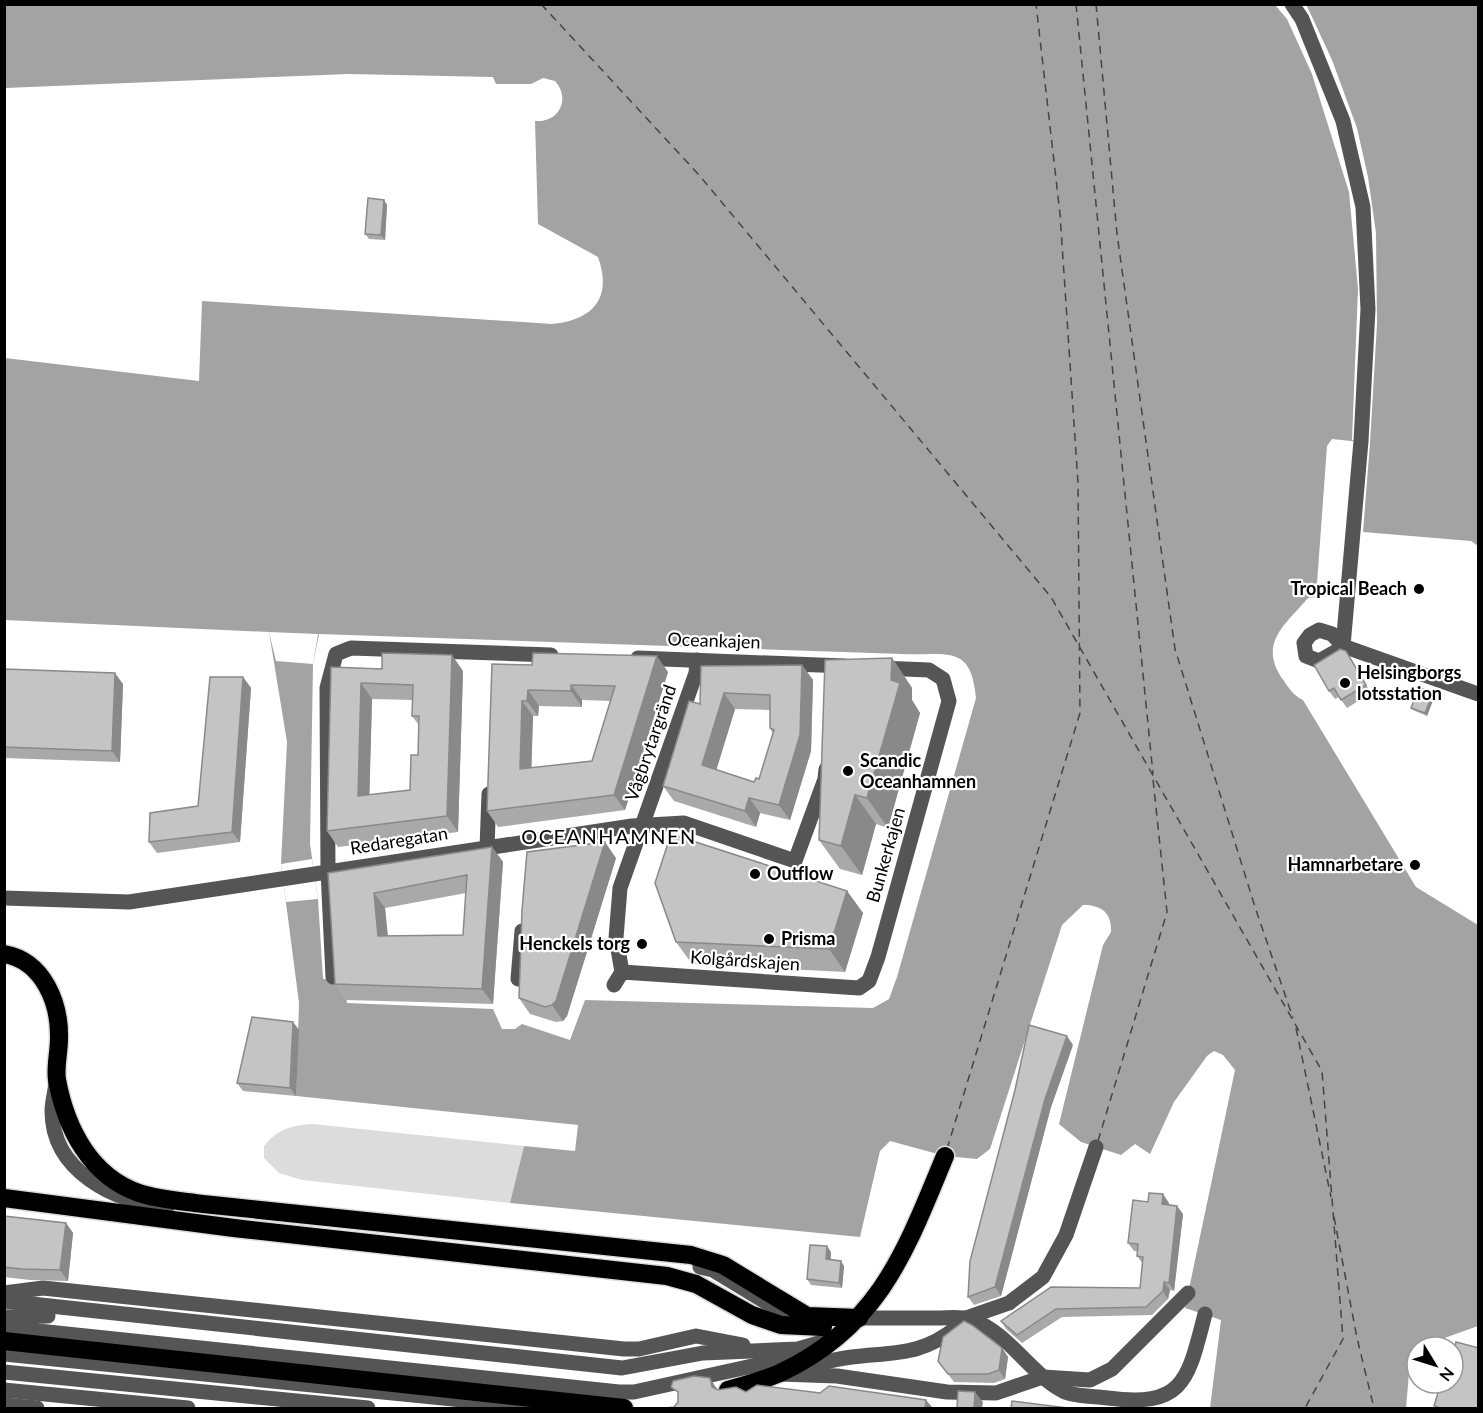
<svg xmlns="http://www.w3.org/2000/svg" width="1483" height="1413" viewBox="0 0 1483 1413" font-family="Lato,sans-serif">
<rect width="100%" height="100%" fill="#fff"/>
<path fill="#dcdcdc" d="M313 1124 524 1146 510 1203 302 1180 279 1173 264 1158V1146C277 1129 293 1125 313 1124Z"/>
<path fill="#a3a3a3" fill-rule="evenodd" d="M5 5H1478V546L1471 541 1363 532 1370 443 1332 439 1327 446 1316 597 1308 598C1286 624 1259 642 1281 677 1288 686 1292 695 1303 700L1416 887 1478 925V1326L1411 1350 1406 1408H1210L1221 1320 1185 1308 1235 1070 1223 1055 1214 1051 1207 1056 1174 1102 1150 1154 1135 1144 1121 1155 1081 1142 1059 1124 1103 945 1111 932C1112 913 1102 905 1083 905L1062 925 990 1149 977 1159 945 1156 890 1141 880 1151 860 1237 510 1203 524 1146 575 1151 578 1125 296 1096 299 1003 281 864 287 742 269 632 5 620V358L199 381 202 301 552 324C592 320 613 299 598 257L538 224 535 121C559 123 571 99 555 81L543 78 531 84H496L493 77 349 74 5 88ZM319 634 902 654C947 656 971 643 976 698L897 977 889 999 873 1008 585 1000 570 1040 522 1024 515 1029H502L493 1009 347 1003 344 980 323 979 318 899 310 844 313 664Z"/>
<g fill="#fff">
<path d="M1306 4 1332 60 1357 128 1368 177 1376 233 1377 324 1370 443 1352 440 1358 289 1349 192 1312 74 1287 19 1275 5Z"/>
<path d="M269 632 318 634 313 664 276 661Z"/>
<path d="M312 859 318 899 286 902 281 864Z"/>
</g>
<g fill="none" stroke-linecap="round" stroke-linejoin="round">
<g stroke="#444" stroke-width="1.5" stroke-dasharray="8 6" stroke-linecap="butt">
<path d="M541 4 699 175 1051 597 1322 1071 1343 1339 1305 1408"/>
<path d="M1076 4 1153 774"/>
<path d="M1096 4 1117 234 1175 649 1255 907 1293 1018"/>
<path d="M1296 1028 1331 1197"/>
<path d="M1098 1141 1167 912 1153 779"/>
<path d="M947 1149 1080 713 1078 483 1060 214 1036 4"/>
<path d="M1334 1217 1357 1338 1374 1408"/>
</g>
<g stroke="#dbdbdb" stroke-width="21">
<g id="highway">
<path d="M4 954C44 961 60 1004 59 1039 59 1052 55 1067 57 1080 66 1128 90 1176 139 1193 160 1200 182 1201 203 1204L691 1255 723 1265 807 1316 859 1318"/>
<path d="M4 1198 234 1228 667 1276 696 1284 752 1315 781 1325 823 1327"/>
<path d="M4 1341 624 1408"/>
<path d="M728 1390C745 1385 764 1380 780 1373 880 1326 906 1250 945 1156"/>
</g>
</g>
<g stroke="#555" stroke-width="15">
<path d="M1292 4 1302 19 1343 121 1363 207 1368 309 1361 441 1343 646"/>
<path d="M1335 652 1319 661 1306 656 1304 643 1310 635 1319 630 1332 634 1343 646 1478 694"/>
<path d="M638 658 844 666"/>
<path d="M487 848 489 794"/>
<path d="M4 898 129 902 632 826 684 823 795 861 825 779 826 769"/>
<path d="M622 972 616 938 620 888 696 673 697 660"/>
<path d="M333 977 328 871 327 688 336 654 351 648 551 655"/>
<path d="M518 979 522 931"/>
<path d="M614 985 622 972 859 988 869 981 878 957 949 701 943 679 929 670 880 668"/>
<path d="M56 1083C55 1092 52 1102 52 1111 52 1171 115 1203 167 1207"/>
<path d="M700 1267 713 1270 787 1315 807 1316"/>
<path d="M4 1293 43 1288 624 1349H639L696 1336 743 1345"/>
<path d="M4 1301 622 1368 703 1353 798 1349 829 1340"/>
<path d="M4 1317 48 1316"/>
<path d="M859 1318C885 1318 911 1318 937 1318 947 1318 960 1316 969 1319 1008 1331 1028 1372 1063 1391 1075 1397 1095 1396 1108 1398 1185 1408 1188 1379 1205 1314"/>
<path d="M963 1319 1009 1303 1043 1277 1066 1235 1096 1147"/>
<path d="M4 1325 38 1331 619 1392H634L766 1363 791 1352"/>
<path d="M4 1354 542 1408"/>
<path d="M797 1369C815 1365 833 1359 852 1357 895 1352 921 1356 957 1327"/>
<path d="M4 1372 368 1408"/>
<path d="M779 1374 837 1376 947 1392 996 1393 1043 1377 1090 1380 1112 1369 1188 1293"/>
<path d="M4 1390 188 1408"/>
<path d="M4 1405 37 1408"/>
</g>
<use href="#highway" stroke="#000" stroke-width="18"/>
</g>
<g fill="#a9a9a9" fill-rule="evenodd">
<path d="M384 200 387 205 385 240 369 239 365 234Z"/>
<path d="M892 658 912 688V700L920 713 888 828 876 824 862 875 840 869 819 840Z"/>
<path d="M1351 659 1371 693 1347 708 1339 697 1335 699 1329 691Z"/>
<path d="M492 664 668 672 625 810 498 827 487 811ZM582 700 611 701 592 761 531 768 533 716H538L539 706 582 707Z"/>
<path d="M802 665 813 680 811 751 790 820 760 813 756 827 674 801 663 786 700 704 701 666ZM735 709 770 710V728L773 734 759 779 754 782 716 770Z"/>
<path d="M331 667 463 671 458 832 338 847 327 831ZM372 699 413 700 412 716 419 725 418 755 410 790 369 795Z"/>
<path d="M4 669 123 684 120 762 4 758Z"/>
<path d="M243 677 251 688 240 842 157 853 149 842 198 806Z"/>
<path d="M1433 693 1435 695 1427 716 1413 710 1411 708Z"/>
<path d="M492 847 503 862 493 1004 346 1000 335 984 328 873ZM466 893 463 935 388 936 385 908Z"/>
<path d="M616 858 567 1016 563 1021 556 1022 530 1014 519 998Z"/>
<path d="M847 891 863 913 845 972 692 964 676 942Z"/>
<path d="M293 1022 299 1030 296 1096 243 1091 237 1083Z"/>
<path d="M1073 1045 1051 1107 1001 1296 974 1305 968 1297Z"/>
<path d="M1169 1203 1168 1205 1183 1214 1174 1291 1170 1290 1168 1299 1152 1315 1062 1317 1022 1343 1006 1329 1001 1321 1140 1288 1143 1264 1137 1256 1138 1251H1134L1128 1243Z"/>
<path d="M4 1216 66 1223 73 1233 68 1281 30 1280 4 1277Z"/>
<path d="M831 1252V1260L844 1266 842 1288 811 1285 807 1279Z"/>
<path d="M1002 1348 1008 1357 1005 1379 994 1383 954 1382 938 1361Z"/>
</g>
<g fill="#898989">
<path d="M384 200 387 205 385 240 381 235Z"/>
<path d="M452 655 463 671 458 832 447 816Z"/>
<path d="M657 656 668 672 625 810 614 795Z"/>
<path d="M892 658 912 688V700L920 713 888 828 867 798 891 680Z"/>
<path d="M802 665 813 680 811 751 790 820 779 805Z"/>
<path d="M115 673 123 684 120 762 112 751Z"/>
<path d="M243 677 251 688 240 842 232 832Z"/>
<path d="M361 683 372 699 369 812 358 796Z"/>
<path d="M571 685 582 700V707L571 691Z"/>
<path d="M528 690 539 706 538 716 527 701Z"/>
<path d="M724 693 735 709 713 781 702 765Z"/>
<path d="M1433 693 1435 695 1427 716 1425 713Z"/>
<path d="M522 701 533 716 531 785 520 769Z"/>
<path d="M855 795 876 824 862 875 841 846Z"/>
<path d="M749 798 760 813 756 827 745 811Z"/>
<path d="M605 842 616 858 567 1016 563 1021 552 1005Z"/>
<path d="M492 847 503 862 493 1004 482 989Z"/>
<path d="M847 891 863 913 845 972 829 949Z"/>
<path d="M374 893 385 908 389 952 378 936Z"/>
<path d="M293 1022 299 1030 296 1096 290 1088Z"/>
<path d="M1067 1036 1073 1045 1051 1107 1001 1296 995 1287 1045 1099Z"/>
<path d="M1163 1194 1169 1203 1167 1212 1162 1204Z"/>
<path d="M1177 1206 1183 1214 1174 1291 1169 1283Z"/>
<path d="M66 1223 73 1233 68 1281 60 1270Z"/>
<path d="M827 1246 831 1252 830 1265 826 1259Z"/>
<path d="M841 1261 844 1266 842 1288 839 1283Z"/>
<path d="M1164 1282 1170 1290 1168 1299 1163 1291Z"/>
<path d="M1002 1348 1008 1357 1005 1379 999 1370Z"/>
<path d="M710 1378 717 1389 720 1398 712 1387Z"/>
<path d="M975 1392 983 1402 982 1408H974Z"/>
<path d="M926 1400 933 1408H925Z"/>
</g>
<g fill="#c4c4c4" stroke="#898989" stroke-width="1.5" fill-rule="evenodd">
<path d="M368 198 384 200 381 235 365 234Z"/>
<path d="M1340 649 1346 651 1366 685 1341 700 1334 688 1329 691 1314 665Z"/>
<path d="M382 653 452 655 447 816 327 831 331 667 382 669ZM361 683 413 685 412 716H419L418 755H411L410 790 358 796Z"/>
<path d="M533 653 657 656 614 795 487 811 492 664 532 665ZM571 685 615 686 592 761 520 769 522 701H527L528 690 571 691Z"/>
<path d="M892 658 891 680 900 683 867 798 855 795 841 846 819 840 825 660Z"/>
<path d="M802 665 800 735 779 805 749 798 745 811 663 786 689 701 700 704 701 666ZM724 693 770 695V728L774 730 759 779 756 778 754 782 702 765Z"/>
<path d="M4 669 115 673 112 751 4 747Z"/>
<path d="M210 677H243L232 832 149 842 150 813 198 806Z"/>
<path d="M1419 687 1433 693 1425 713 1411 708Z"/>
<path d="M671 834 847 891 829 949 676 942 655 883Z"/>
<path d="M605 842 556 1001 552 1005 545 1007 519 998 522 910 527 852Z"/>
<path d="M492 847 482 989 335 984 328 873ZM467 875 463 935 378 936 374 893Z"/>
<path d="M252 1017 293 1022 290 1088 237 1083Z"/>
<path d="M1029 1025 1067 1036 1045 1099 995 1287 968 1297 970 1261 1015 1090Z"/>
<path d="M1149 1193 1163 1194 1162 1204 1177 1206 1169 1283 1164 1282 1163 1291 1146 1307 1056 1309 1017 1335 1001 1321 1051 1287 1140 1288 1143 1257 1137 1256 1138 1244 1128 1243 1133 1200 1148 1202Z"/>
<path d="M4 1216 66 1223 60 1270 22 1269 4 1267Z"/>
<path d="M810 1245 827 1246 826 1259 841 1261 839 1283 807 1279Z"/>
<path d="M964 1321 972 1325 1002 1348 999 1370 988 1374H948L938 1361 943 1337Z"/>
<path d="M1456 1342 1479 1348V1408H1438V1407L1434 1406 1441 1383H1453V1354Z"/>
<path d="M694 1376 710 1378 712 1387 718 1390 736 1387 746 1392 757 1385 820 1393 829 1386 926 1400 925 1408H665L674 1407 678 1402V1392L671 1387 673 1381Z"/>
<path d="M958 1391 975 1392 974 1408H957Z"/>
<path d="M1012 1401 1068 1408H1011Z"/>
</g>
<g fill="#000" stroke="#fff" stroke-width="2">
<circle cx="1419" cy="589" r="6"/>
<circle cx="1345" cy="683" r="6"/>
<circle cx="848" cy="771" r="6"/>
<circle cx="1415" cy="865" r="6"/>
<circle cx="755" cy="874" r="6"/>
<circle cx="769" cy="939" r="6"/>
<circle cx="642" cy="944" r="6"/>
</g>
<g text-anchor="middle" stroke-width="4.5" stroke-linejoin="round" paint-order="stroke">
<g font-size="18" font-weight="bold" fill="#000" stroke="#fff" text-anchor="start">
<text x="1407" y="595" text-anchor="end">Tropical Beach</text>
<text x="1357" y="679">Helsingborgs<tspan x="1357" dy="21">lotsstation</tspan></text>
<text x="860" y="767">Scandic<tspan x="860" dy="21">Oceanhamnen</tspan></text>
<text x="1403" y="871" text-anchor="end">Hamnarbetare</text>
<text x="767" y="880">Outflow</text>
<text x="781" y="945">Prisma</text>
<text x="630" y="950" text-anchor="end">Henckels torg</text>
</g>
<g font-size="18" fill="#000" stroke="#fff">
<text transform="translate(714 641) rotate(2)" y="6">Oceankajen</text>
<text transform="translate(651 743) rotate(-71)" y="6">Vågbrytargränd</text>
<text transform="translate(399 841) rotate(-9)" y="6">Redaregatan</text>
<text transform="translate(886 855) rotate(-74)" y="6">Bunkerkajen</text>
<text transform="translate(745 961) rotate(4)" y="6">Kolgårdskajen</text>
</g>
<g font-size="20" letter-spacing="1.5" fill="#000" stroke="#fff">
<text x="609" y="844">OCEANHAMNEN</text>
</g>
</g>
<rect width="1483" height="1413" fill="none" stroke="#000000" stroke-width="12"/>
<g transform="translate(1435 1365) rotate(128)"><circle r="28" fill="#ffffff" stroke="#999999" stroke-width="1.5"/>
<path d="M0-4.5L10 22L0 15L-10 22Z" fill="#000000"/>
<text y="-9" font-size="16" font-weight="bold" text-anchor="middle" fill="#000000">N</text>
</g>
</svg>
